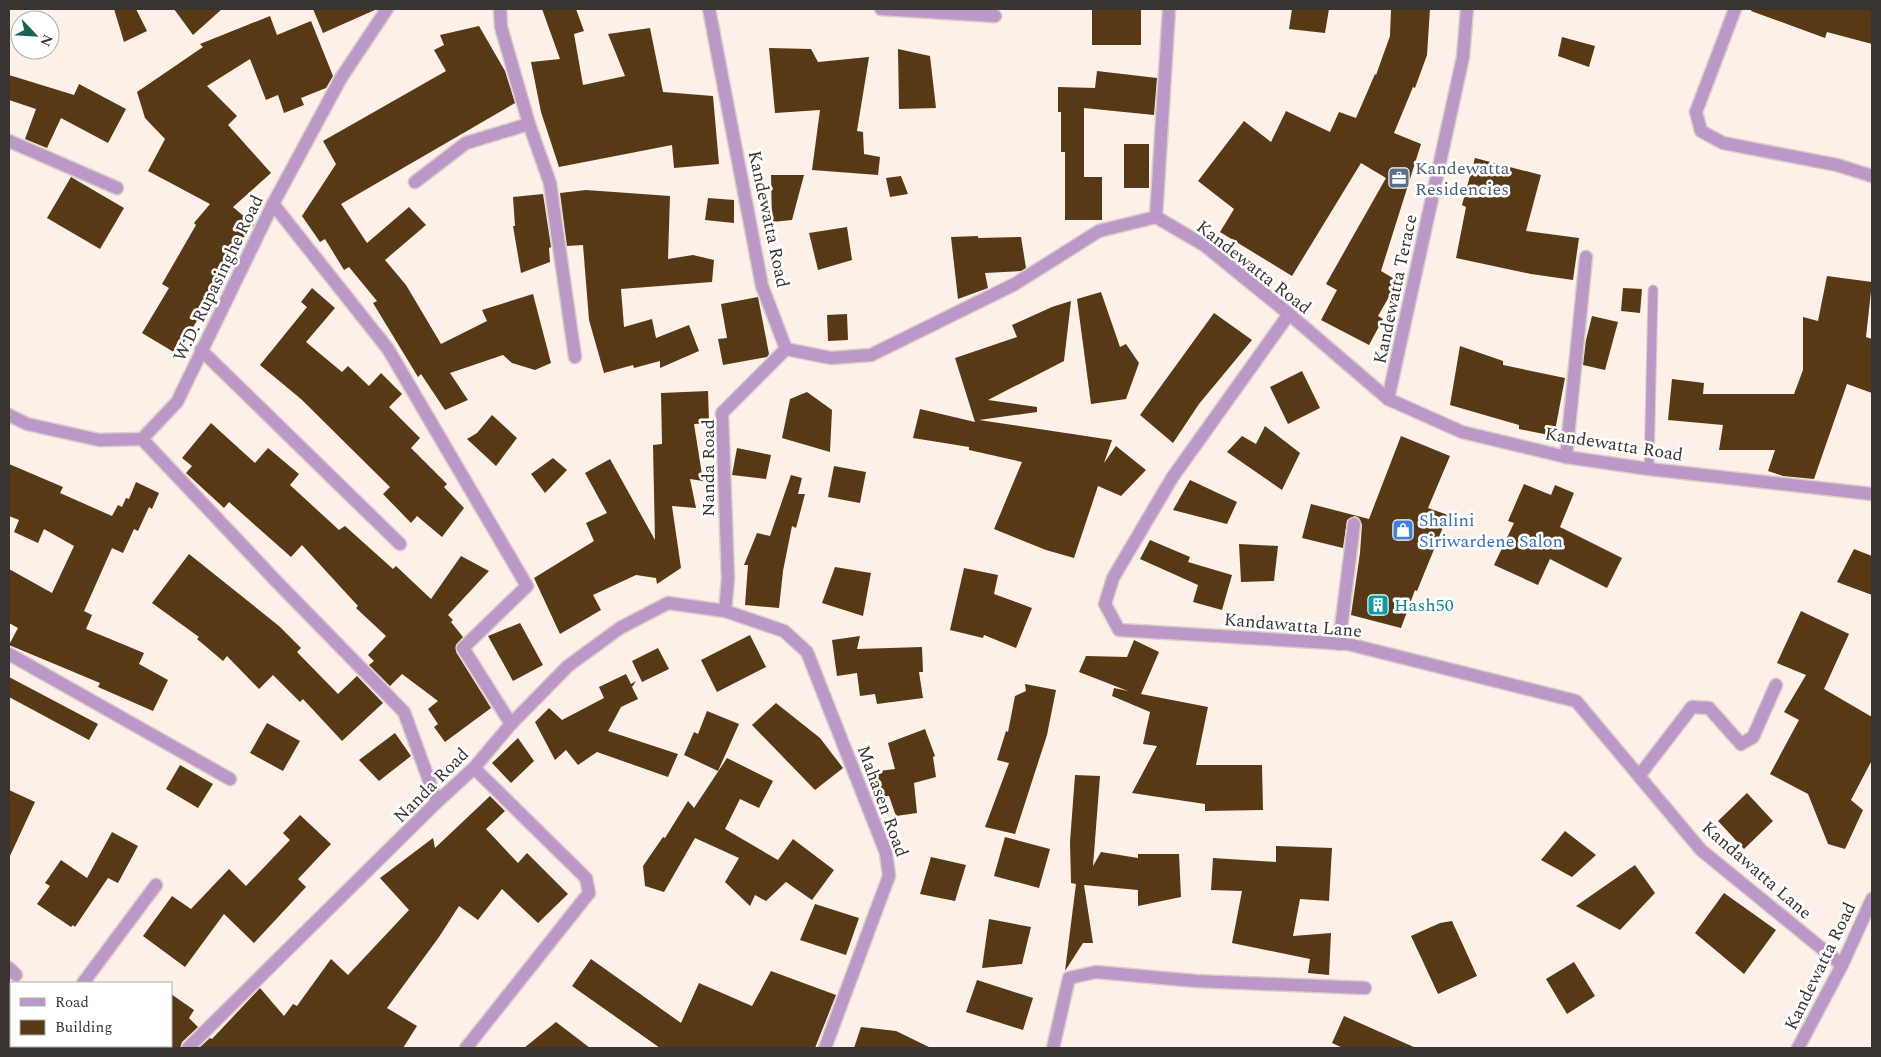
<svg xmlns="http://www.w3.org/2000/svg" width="1881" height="1057" viewBox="0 0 1881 1057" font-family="Spectral,serif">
<rect width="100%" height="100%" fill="#fcf0e8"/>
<g fill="#573915">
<path d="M114 9H136L147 31 124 42Z"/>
<path d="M174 9H222L193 35Z"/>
<path d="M313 9H377L323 33Z"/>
<path d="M542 9H576L584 31 574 34 583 85 625 76 608 34 650 28 663 92 713 96 719 164 674 168 672 145 559 167 541 112 531 62 560 59Z"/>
<rect x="1092" y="9" width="49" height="36"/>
<path d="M1292 9H1329L1325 33 1289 29Z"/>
<path d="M1391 9H1430L1427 55 1415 88 1413 87 1394 133 1421 144 1381 271 1398 281 1378 316 1383 319 1369 345 1321 320 1337 290 1326 284 1386 178 1361 163 1292 276 1220 232 1234 209 1198 181 1244 121 1271 142 1286 111 1330 132 1339 112 1356 118 1375 74 1376 75 1390 36Z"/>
<path d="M1752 9H1872V44L1827 32 1825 38 1751 11Z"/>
<path d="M270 16 277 35 311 21 333 76 326 88 301 98 304 105 284 113 278 95 266 100 250 59 207 86 237 116 228 125 271 173 233 207 254 225 226 259 232 262 177 354 142 333 169 288 162 284 196 225 194 223 210 204 148 171 165 139 145 118 137 92 203 47 200 44Z"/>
<path d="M479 26 505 71 515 103 341 204 367 243 409 207 426 225 385 260 406 285 441 344 487 321 482 310 533 294 551 363 535 370 512 363 503 355 450 373 468 400 445 410 421 374 418 377 373 303 377 301 349 267 344 270 325 239 320 242 302 216 336 164 323 141 446 71 434 50 444 45 440 35Z"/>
<path d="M1562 37 1595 46 1589 67 1558 56Z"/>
<path d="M769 48 811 49 818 62 869 57 857 131 863 132 864 154 880 157 878 175 812 170 820 110 775 113Z"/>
<path d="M898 49 930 56 936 108 899 109Z"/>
<path d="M1097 71 1157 78 1154 115 1084 108V177H1102V220H1065V152H1061V112H1058V87L1095 88Z"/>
<path d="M9 75 74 95 79 84 126 109 108 143 61 118 47 148 25 139 36 109 9 100Z"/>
<rect x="1124" y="144" width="25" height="44"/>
<path d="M1475 158 1541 175 1526 231 1579 238 1573 280 1531 274 1456 258 1466 207 1462 205Z"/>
<path d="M771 175H804L792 220 772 222Z"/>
<path d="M901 176 908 194 890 197 886 178Z"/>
<path d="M71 177 124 208 100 249 47 218Z"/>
<path d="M586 190 670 196 668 259 693 255 714 260 712 282 621 289 624 327 652 319 656 338 689 325 699 351 660 368V361L634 368 633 365 604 373 589 320 583 245 567 246 560 193Z"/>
<path d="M543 194 551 247 549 248 550 262 521 273 513 226H515L513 197Z"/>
<path d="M708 198 734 200V223L705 220Z"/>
<path d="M847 227 852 260 818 270 809 233Z"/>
<path d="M978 236V238L1021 237 1026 268 1021 271 985 273 988 288 958 299 951 237Z"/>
<path d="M1827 276 1872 282 1866 337 1872 339V393L1847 384 1814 479 1783 476 1768 471 1775 450H1719L1723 425 1668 420 1672 379 1704 383 1703 394H1794L1803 370V317L1818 321Z"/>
<path d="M312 288 335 308 306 342 342 372 348 366 369 386 381 373 402 394 389 407 420 438 411 448 447 484 444 487 464 508 442 537 417 516 411 523 383 494 390 487 301 399 260 365 307 307 301 302Z"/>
<path d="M1623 288 1642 289 1640 313 1621 311Z"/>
<path d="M1101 292 1120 347 1126 344 1139 363 1126 399 1091 404 1077 299Z"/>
<path d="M758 297 769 354 767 357 723 365 718 339 727 338 721 304Z"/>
<path d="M1071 301 1064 361 988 400 1037 407V412L979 420 1112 440 1104 463 1116 446 1146 470 1121 496 1098 486 1074 558 1046 550 994 529 1022 462 969 450V447L913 438 920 409 975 422 955 358 1017 337 1012 325 1052 307Z"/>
<path d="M1214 313 1252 340 1199 404 1173 443 1140 415Z"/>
<path d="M847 314 848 340 828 341 827 315Z"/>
<path d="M1592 316 1618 322 1605 370 1583 365 1586 340Z"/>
<path d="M1460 346 1503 361V365L1565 378 1554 436 1519 429V425L1450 405Z"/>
<path d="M1302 371 1320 408 1288 424 1270 387Z"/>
<path d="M708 391 709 423 694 424 703 481 690 479 696 508 672 506 681 568 657 584 656 578 636 575 593 595 601 610 560 634 534 578 594 541 586 523 607 513 585 473 610 459 655 540 653 445 662 444 661 393Z"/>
<path d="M807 392 832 410 830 452 782 438 790 399Z"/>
<path d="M492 415 517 438 496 466 467 439 477 433Z"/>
<path d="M211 423 255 463 268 448 299 474 290 485 339 530 345 526 393 569 396 566 431 599 461 556 489 571 448 615 453 620 451 622 463 637 456 645V652L491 708 445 742 434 727 438 724 428 709 438 701 402 674 390 686 369 665 374 661 368 655 386 636 356 608 358 606 302 545 291 557 229 502 224 508 186 473 192 466 182 458Z"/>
<path d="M1265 426 1300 453 1282 490 1227 452 1242 436 1256 444Z"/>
<path d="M1401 436 1450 456 1428 508 1448 515 1417 591 1415 590 1401 628 1351 615 1360 553 1362 525 1359 518 1355 516 1347 520 1343 548 1302 538 1311 504 1369 519Z"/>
<path d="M737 448 771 455 766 479 732 475Z"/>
<path d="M553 458 567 470 545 493 531 474Z"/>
<path d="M9 464 63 487 60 493 112 516 118 505 122 507 126 498 129 499 136 482 159 493 152 509 149 507 138 531 134 529 123 553 112 548 84 611 92 615 86 629 144 653 139 664 168 680 153 711 98 687 100 683 9 645 18 628 9 623V569L52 593 74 546 44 529 38 543 14 532 19 520 9 516Z"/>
<path d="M834 466 866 472 860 503 828 497Z"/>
<path d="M791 475 802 478 798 494H805L796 528 792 526 783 571 779 608 745 605 748 565H744L757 533 770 536Z"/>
<path d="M1190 480 1237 502 1227 524 1173 510Z"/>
<path d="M1524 484 1551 495 1555 485 1574 493 1560 527 1622 558 1607 588 1550 559 1538 585 1494 565 1514 523 1508 521Z"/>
<path d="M1150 540 1190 557 1188 562 1232 575 1222 610 1193 602 1198 585 1140 559Z"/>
<path d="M1239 544 1278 546 1274 581 1241 582Z"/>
<path d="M1854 549 1872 556V595L1837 582Z"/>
<path d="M189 554 279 626 301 648 297 652 338 694 357 676 383 703 342 741 303 699 300 702 273 675 259 689 227 656 223 661 197 639 199 637 152 603Z"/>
<path d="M835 567 871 573 863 616 822 603Z"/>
<path d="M964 568 998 575 994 594 1032 608 1016 648 984 635 983 638 950 630Z"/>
<path d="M1801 611 1849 634 1824 689 1872 717V760L1851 800 1863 810 1845 849 1828 844 1808 794 1770 774 1799 720 1784 712 1806 675 1777 663Z"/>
<path d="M520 623 543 665 513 681 488 636Z"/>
<path d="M750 635 766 667 717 692 701 660Z"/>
<path d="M860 636 857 649 922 647 923 672H919L923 698 877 704 875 694 860 696 857 673 837 676 832 640Z"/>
<path d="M1134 640 1159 652 1141 694 1208 707 1196 765H1262L1263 810 1205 811V804L1132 793 1157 746 1143 744 1150 712 1112 696 1114 688 1128 691 1079 672 1086 656 1127 657Z"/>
<path d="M658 648 669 669 642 682 632 661Z"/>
<path d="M626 674 631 684 636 681 632 687 638 699 621 707 608 731 678 754 668 777 597 752 578 765 566 750 555 760 535 722 549 708 562 720 604 698 599 687Z"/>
<path d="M9 677 98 724 89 740 9 697Z"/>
<path d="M1025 684 1056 690 1047 735 1015 834 985 827 1009 763 997 760 1006 731 1008 732 1015 696 1026 691Z"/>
<path d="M776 703 820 738 843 768 815 790 752 725Z"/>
<path d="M707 711 739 724 718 771 684 755 694 732 698 734Z"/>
<path d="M267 723 300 741 283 771 250 753Z"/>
<path d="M925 729 935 756 933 757 936 777 914 783 917 813 896 816 889 796H874L871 772 895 769 888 743Z"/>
<path d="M395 733 411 756 379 781 359 760Z"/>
<path d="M518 738 534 761 511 783 492 763Z"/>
<path d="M727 758 773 781 759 808 740 799 725 829 778 860 793 839 834 870 812 900 786 882 766 901 755 895 750 906 725 882 739 858 695 838 664 892 645 886 643 866 663 837 665 838 688 801 694 808Z"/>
<path d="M180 765 213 784 198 808 166 789Z"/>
<path d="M1075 775 1100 776 1093 866 1101 852 1138 858V854H1179L1181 897 1138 906V890L1084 885 1093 943H1083L1065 971 1076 884 1071 883 1070 842Z"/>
<path d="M9 790 35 802 9 858Z"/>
<path d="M1747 793 1773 821 1744 849 1718 821Z"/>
<path d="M490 796 505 811 486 829 518 863 527 853 568 894 538 923 502 889 478 920 459 906 439 937 387 1008 417 1026 403 1048H199L210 1038 212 1039 260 988 284 1016 293 1004 297 1006 331 959 348 975 409 910 380 878 433 838 435 848Z"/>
<path d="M300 815 331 844 298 879 306 887 254 943 224 914 185 967 143 936 172 896 191 909 229 869 246 886 290 840 283 833Z"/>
<path d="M1565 831 1596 855 1572 877 1541 860Z"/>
<path d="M112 832 138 846 118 883 108 878 75 927 73 925 71 927 37 904 50 886 45 883 61 860 87 878Z"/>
<path d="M1005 837 1050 849 1039 888 994 876Z"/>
<path d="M1276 846 1332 848 1329 901 1300 899 1293 936 1331 933 1329 975 1308 973 1310 959 1232 943 1242 891 1211 890 1213 858 1276 862Z"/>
<path d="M931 857 966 865 955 901 920 894Z"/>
<path d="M1635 865 1655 893 1620 930 1576 906Z"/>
<path d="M1724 893 1776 930 1744 974 1695 933Z"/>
<path d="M815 904 859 918 846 955 800 940Z"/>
<path d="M989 919 1031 927 1022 964 982 968Z"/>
<path d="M1452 921 1477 976 1438 994 1411 936 1440 923Z"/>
<path d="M591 959 681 1023 699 983 752 1006 771 971 836 995 815 1048H660L572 986Z"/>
<path d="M1574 962 1595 996 1567 1014 1546 979Z"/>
<path d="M977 980 1033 998 1023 1030 966 1012Z"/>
<path d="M171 994 194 1010 189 1018 198 1027 182 1042 180 1048H171Z"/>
<path d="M1344 1016 1416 1048H1343L1332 1043Z"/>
<path d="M556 1022 590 1048H524Z"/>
<path d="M861 1027 896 1031 931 1048H854Z"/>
</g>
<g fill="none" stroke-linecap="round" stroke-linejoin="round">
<g stroke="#d9cec7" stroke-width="11">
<path id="service" d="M1649 469 1653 290"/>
</g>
<g stroke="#d9cec7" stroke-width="15">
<g id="minor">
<path d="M500 9 501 27 529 124 550 183 575 357"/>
<path d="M881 9 995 16"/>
<path d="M1735 9 1696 112 1701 131 1723 143 1837 165 1872 176"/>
<path d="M9 141 117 188"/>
<path d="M415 182 466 143 529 124"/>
<path d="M273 204 388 349 527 586 463 648 511 724"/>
<path d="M1156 217 1169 9"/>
<path d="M1289 314 1172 478 1113 578 1105 604 1119 630 1348 644 1576 701 1701 850 1842 965"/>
<path d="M201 350 400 544"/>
<path d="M1388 399 1463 57 1467 9"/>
<path d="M9 415 27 424 99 440 142 439 177 402 273 204 341 78 387 9"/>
<path d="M142 439 277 582 404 712 437 802"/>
<path d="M1566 457 1586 257"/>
<path d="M725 611 728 579 722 413 786 349"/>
<path d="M1339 644 1354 524"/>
<path d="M9 654 230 779"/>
<path d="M1639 776 1692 707 1709 708 1741 744 1753 737 1776 685"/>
<path d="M9 968 16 975"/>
<path d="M83 983 156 885"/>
<path d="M34 1048 36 1046"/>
<path d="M188 1048 437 802 474 768 511 724 568 666 620 628 668 603 725 611 784 631 807 652 886 853 889 876 825 1048"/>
<path d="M466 1048 589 893 586 878 474 768"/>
<path d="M1053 1048 1069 978 1096 972 1196 981 1365 988"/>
</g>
</g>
<g stroke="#d9cec7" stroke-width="15">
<g id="tertiary">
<path d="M709 9 762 286 786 349 831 358 871 355 1015 284 1099 231 1156 217 1204 245 1289 314 1388 399 1462 432 1566 457 1649 469 1872 494"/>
<path d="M1798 1048 1842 965 1872 899"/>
</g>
</g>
<use href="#service" stroke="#bb98c7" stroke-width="9"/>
<use href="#minor" stroke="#bb98c7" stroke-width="12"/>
<use href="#tertiary" stroke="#bb98c7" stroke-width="12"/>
</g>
<defs>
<g id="office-square" transform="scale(1.125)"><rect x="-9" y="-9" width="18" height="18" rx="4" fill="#5c6f8a" stroke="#fff"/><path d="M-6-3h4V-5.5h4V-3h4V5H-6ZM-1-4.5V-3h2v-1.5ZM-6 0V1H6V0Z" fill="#fff"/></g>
<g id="shop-square" transform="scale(1.125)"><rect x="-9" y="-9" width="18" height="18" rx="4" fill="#3f7fe0" stroke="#fff"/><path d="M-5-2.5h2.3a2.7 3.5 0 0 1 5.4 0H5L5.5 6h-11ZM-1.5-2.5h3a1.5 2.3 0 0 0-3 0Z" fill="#fff"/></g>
<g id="building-square" transform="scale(1.125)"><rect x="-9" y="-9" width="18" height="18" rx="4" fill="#0f9aa8" stroke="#fff"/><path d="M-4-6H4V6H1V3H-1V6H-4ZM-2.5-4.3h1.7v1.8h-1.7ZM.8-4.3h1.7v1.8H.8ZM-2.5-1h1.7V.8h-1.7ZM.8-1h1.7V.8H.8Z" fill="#fff"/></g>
</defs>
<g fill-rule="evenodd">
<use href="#office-square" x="1399" y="178"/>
<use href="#shop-square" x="1403" y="530"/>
<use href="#building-square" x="1378" y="605"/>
</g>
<g text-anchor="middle" stroke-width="5" stroke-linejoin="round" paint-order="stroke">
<g font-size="18" fill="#4e5e75" stroke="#fff" text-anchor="start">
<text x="1415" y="174">Kandewatta<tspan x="1415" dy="21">Residencies</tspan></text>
</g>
<g font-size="18" fill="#393431" stroke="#fff">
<text transform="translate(769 219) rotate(78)" y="6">Kandewatta Road</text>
<text transform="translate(1254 267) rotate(38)" y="6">Kandewatta Road</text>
<text transform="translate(218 278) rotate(-64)" y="6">W.D. Rupasinghe Road</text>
<text transform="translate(1395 289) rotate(-78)" y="6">Kandewatta Terace</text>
<text transform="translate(1614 444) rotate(9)" y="6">Kandewatta Road</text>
<text transform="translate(708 468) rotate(-90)" y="6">Nanda Road</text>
<text transform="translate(1293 625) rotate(5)" y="6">Kandawatta Lane</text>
<text transform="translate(431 785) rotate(-45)" y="6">Nanda Road</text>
<text transform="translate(883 801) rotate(70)" y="6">Mahasen Road</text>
<text transform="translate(1757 870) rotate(41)" y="6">Kandawatta Lane</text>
<text transform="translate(1820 966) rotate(-64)" y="6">Kandewatta Road</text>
</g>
<g font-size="18" fill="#366cbe" stroke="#fff" text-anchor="start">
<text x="1419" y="526">Shalini<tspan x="1419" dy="21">Siriwardene Salon</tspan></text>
</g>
<g font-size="18" fill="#0d838f" stroke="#fff" text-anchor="start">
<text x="1394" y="611">Hash50</text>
</g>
</g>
<rect width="1881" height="1057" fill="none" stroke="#393431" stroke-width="20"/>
<rect x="10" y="982" width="162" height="65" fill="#ffffff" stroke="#b0aead"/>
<rect x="20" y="998" width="25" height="8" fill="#bb98c7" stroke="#b0aead"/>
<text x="55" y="1007" font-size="15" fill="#393431">Road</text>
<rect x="20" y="1020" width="25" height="15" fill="#573915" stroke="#b0aead"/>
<text x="55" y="1032" font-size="15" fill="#393431">Building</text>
<g transform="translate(35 35) rotate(115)"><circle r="24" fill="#ffffff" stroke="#b0aead"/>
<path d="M0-4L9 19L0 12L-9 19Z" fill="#1b6256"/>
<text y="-8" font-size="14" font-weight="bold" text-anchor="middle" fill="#393431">N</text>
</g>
</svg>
